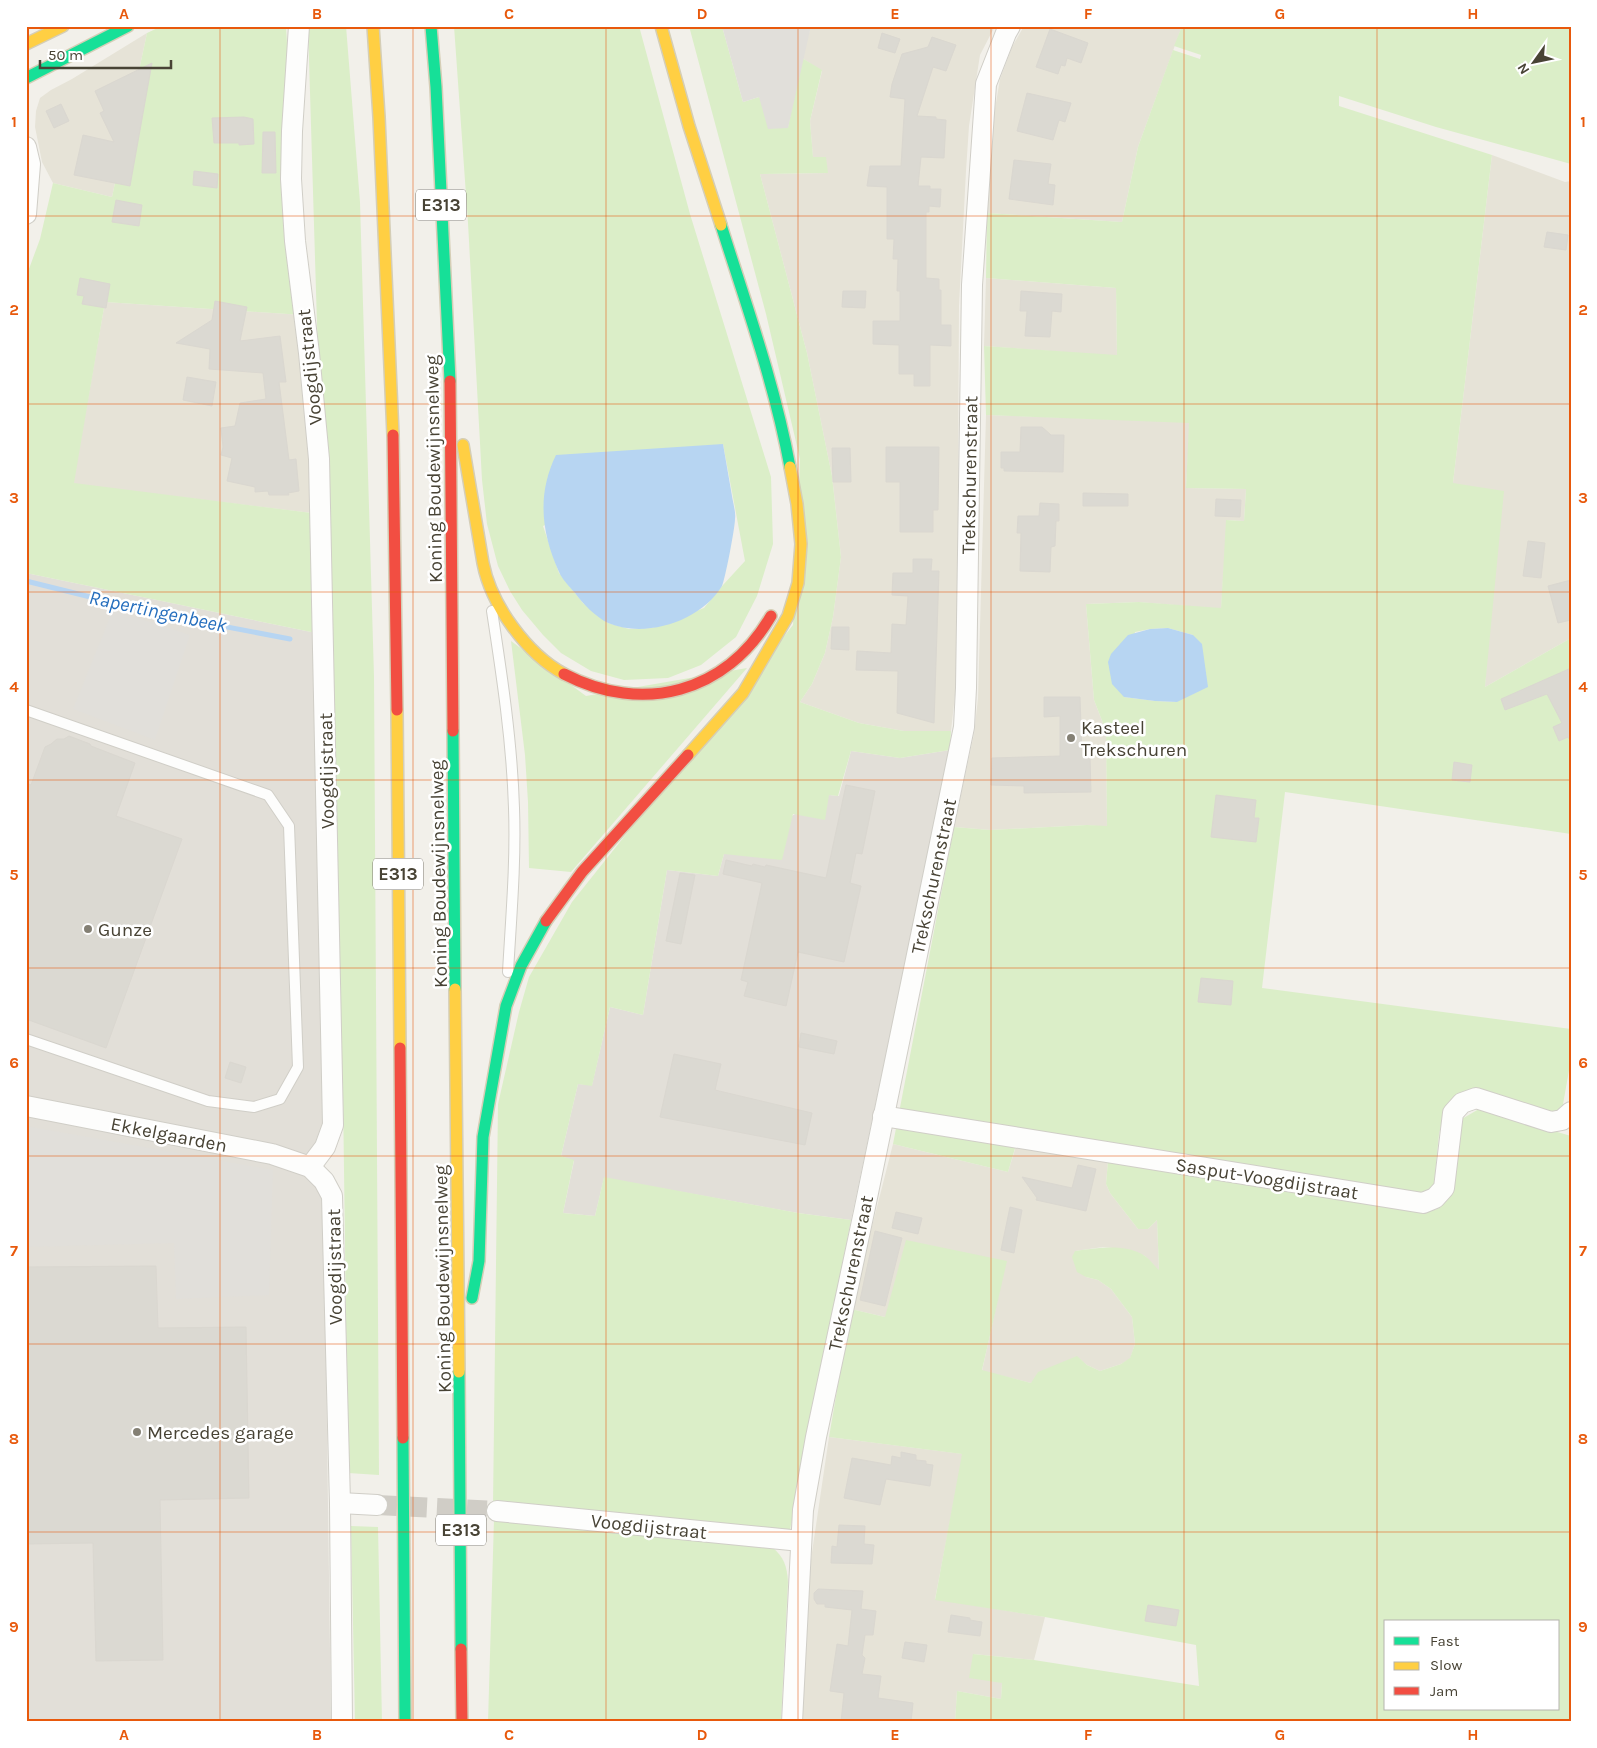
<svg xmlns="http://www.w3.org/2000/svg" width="1597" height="1748" viewBox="0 0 1597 1748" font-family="Karla,sans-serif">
<rect width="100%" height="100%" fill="#f2f0ea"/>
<g fill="#e6e3d7">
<path d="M811 26H995L980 55 969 126 966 171 959 306 957 677 951 731H904L859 723 800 702 812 684 825 653 833 617 841 557 832 476 807 353 760 174 828 173 813 158 810 121 822 71 802 58Z"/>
<path d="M1024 26H1182L1138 147 1122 222 987 213 991 132 1000 79 1012 47Z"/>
<path d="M147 33 112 197 53 183 42 162 35 127 36 111 40 98 51 90 72 79Z"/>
<path d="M1492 155 1565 182 1571 181V638L1485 687 1488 642 1453 483Z"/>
<path d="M986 278 1116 288 1117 356 984 346Z"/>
<path d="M105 302 303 315 312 513 73 484Z"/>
<path d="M986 415 1190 422 1186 488 1246 489 1244 521 1227 520 1221 609 1139 602 1086 604 1094 700 1106 731 1107 827 1087 825 990 830 954 827 974 734 978 698Z"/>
<path d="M1017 1143 1108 1161 1106 1184 1110 1193 1138 1229H1148L1157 1220 1159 1271 1145 1256 1130 1250 1103 1247 1075 1251 1086 1277 1098 1280 1111 1289 1132 1317 1135 1344 1130 1359 1121 1364 1100 1371 1087 1365 1077 1357 1031 1383 982 1371 1006 1261 885 1317 851 1309 893 1144 1008 1172Z"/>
<path d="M829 1437 963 1454 935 1599 1045 1617 1034 1660 973 1654 1002 1683 1001 1699 957 1691 955 1722H802L810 1566Z"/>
</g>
<g fill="#e2dfd8">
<path d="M26 573 316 633 331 1722H26Z"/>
<path d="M950 750 851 1220 798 1213 604 1178 595 1216 563 1213 574 1161 561 1156 578 1084 592 1085 610 1007 643 1015 667 870 718 876 724 854 829 795 839 796 851 751 900 758Z"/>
</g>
<g fill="#dbeec8" fill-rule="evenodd">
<path d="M162 26H286L303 315 105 302 74 483 312 513 316 633 26 573V277L40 239 53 183 112 197 147 33Z"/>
<path d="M308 26H346L360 202 374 676 379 1475 348 1473 343 1094 328 689Z"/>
<path d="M454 26H639L690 214 771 477 773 544 757 596 736 637 701 665 668 678 624 680 591 671 561 653 543 635 522 610 510 591 498 566 487 524 482 480 468 223ZM723 444 745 561 723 585 704 608 652 628 629 629 608 623 583 603 559 573 543 526Z"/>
<path d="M689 26H722L743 102 759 97 788 127 802 58 822 70 810 121 813 157H826L828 173 760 174 807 353 832 476 841 557 833 617 825 653 812 684 800 702 859 723 904 731H951L950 750 900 758 851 751 838 796 829 795 825 820 793 814 782 860 724 854 718 876 667 870 643 1015 610 1007 592 1086 578 1084 561 1156 574 1160 563 1213 595 1216 604 1177 798 1213 851 1220 790 1530 782 1533 493 1505 498 1104 519 1012 529 977 572 902 793 625 800 459 766 314Z"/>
<path d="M1182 26H1571V164L1436 127 1339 96V106L1492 155 1453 483 1504 491 1485 687 1571 638V834L1285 792 1262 988 1571 1029V1059L1562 1110 1556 1114 1472 1093 1445 1109 1439 1134 1434 1184 1430 1191 1424 1196 1019 1135 1008 1172 893 1144 954 827 990 830 1087 825 1107 826 1106 731 1094 700 1086 604 1139 602 1221 608 1226 520 1244 521 1246 489 1186 488 1189 423 986 415 984 346 1117 355 1116 288 986 278 987 213 1122 222 1138 147 1173 50 1200 59 1201 55 1174 46ZM1168 628 1193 635 1177 702 1155 701 1124 697 1135 632 1150 629Z"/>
<path d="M511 641 586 696 747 668 571 872 529 868 528 802 525 755Z"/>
<path d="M1479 1109 1571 1136V1722H955L957 1691 1001 1699 1002 1683 969 1678 973 1654 1034 1660 1199 1686 1196 1645 1045 1617 935 1600 962 1454 829 1437 851 1309 885 1317 906 1240 1007 1261 982 1370 1031 1383 1038 1372 1077 1356 1087 1365 1100 1371 1121 1364 1130 1358 1135 1344 1132 1317 1111 1289 1098 1280 1086 1277 1077 1272 1072 1257 1075 1251C1097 1248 1126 1243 1145 1256 1151 1260 1155 1267 1159 1270L1157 1220 1148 1229H1138L1110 1193 1106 1184 1108 1161 1428 1211C1433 1210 1439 1210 1442 1205 1452 1192 1457 1138 1460 1120ZM1386 1622H1558V1709H1386Z"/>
<path d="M494 1519 772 1547C784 1557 787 1566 788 1582L781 1722H488Z"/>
<path d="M351 1526 378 1527 382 1722H355Z"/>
</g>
<g fill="#e1dfda">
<path d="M722 26H811L788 128 768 129 759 97 743 102Z"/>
<path d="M113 610 190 635 155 740 73 709Z"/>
<path d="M26 1126 273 1170 269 1295 176 1299 174 1243 26 1247Z"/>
</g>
<g fill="#b7d5f2">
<path d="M723 444C726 461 729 479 732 496 733 503 736 512 735 519 735 528 725 580 722 586 701 621 646 639 608 623 596 617 583 604 575 593 569 586 562 579 559 572 541 532 537 494 556 455Z"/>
<path d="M1168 628 1193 635 1202 644 1208 687 1177 702 1155 701 1124 697 1112 684 1108 662 1111 654 1128 635 1150 629Z"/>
</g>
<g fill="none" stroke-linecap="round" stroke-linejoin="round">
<path stroke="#b7d5f2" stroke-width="5" d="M26 581 159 614 290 639"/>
</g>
<g fill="#dbd9d2" stroke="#dad7d0">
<path d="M1050 29 1088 43 1081 63 1067 58 1065 66 1061 65 1058 74 1036 67Z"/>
<path d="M882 33 900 39 895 53 878 48Z"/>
<path d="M932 37 956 45 946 71 933 67 917 116 936 117V119L946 120 944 158 921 157 918 186H930V189H941L940 207 929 206V212H926V278L939 279V290H941V325H951V346L930 345V386H914V374H899V345L873 344V321H900V291H897L898 259H893L894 239H887V187L867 186 870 166H901L905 99 890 97 892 84 902 54 928 47Z"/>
<path d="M152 63 130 186 74 175 83 135 114 142 100 113 104 111 95 91Z"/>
<path d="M1027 93 1071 103 1065 122 1059 120 1053 140 1017 131Z"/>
<path d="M61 104 69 121 54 128 46 111Z"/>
<path d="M244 117 253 119 254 144 239 145V143H214L212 118Z"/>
<path d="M263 132H275L276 173H262Z"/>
<path d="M1014 160 1051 164 1048 184 1055 185 1053 205 1009 199Z"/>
<path d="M194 171 218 174 217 188 193 185Z"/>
<path d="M116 200 142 205 139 226 112 222Z"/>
<path d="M1547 232 1568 235 1566 250 1544 247Z"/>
<path d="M80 278 110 284 106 308 82 304 84 296 77 295Z"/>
<path d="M843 291H866L865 308 842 307Z"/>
<path d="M1021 291 1062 294 1061 312 1052 311 1050 337 1025 336 1027 311H1020Z"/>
<path d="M215 301 247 307 240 341 280 336 286 382H279L289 460 296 459 299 491 288 493 289 495H269L268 491 255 492V487L227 481 232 458 221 455 223 447 221 428 235 426 240 403 266 399 263 373 209 369 210 349 176 343 212 320Z"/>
<path d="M187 377 216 382 212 406 183 400Z"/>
<path d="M1021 427H1042L1051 435H1064L1063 472 1004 471V468H1001V452H1020Z"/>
<path d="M886 447H939L938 510H933V532H900V482H886Z"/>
<path d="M832 448H850L851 482H833Z"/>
<path d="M1083 493 1128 494V506H1083Z"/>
<path d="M1216 499 1241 500 1240 517 1215 516Z"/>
<path d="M1040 503 1059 504V521H1056L1055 546 1051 547 1050 572 1020 571 1021 533H1017L1018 516H1039Z"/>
<path d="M1528 541 1545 543 1541 578 1523 576Z"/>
<path d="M913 559H932L931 571H939L934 723 897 713 898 671 856 670 857 651 891 653 892 624 906 625 908 596 892 595 893 573H913Z"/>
<path d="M1571 580V620L1558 623 1548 586Z"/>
<path d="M832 627H849V650L831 649Z"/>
<path d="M1571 668V742L1568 737 1559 741 1553 727 1562 723 1547 694 1505 710 1501 699Z"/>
<path d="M1044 697H1080L1082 756H1090L1091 792 1024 793V786L991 785 992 758 1060 756V716L1044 717Z"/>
<path d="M69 736 90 744 91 746 135 763 116 816 182 839 106 1048 26 1019V783L31 785 45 747 51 744 57 739H64Z"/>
<path d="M1454 762 1472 765 1470 782 1452 780Z"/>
<path d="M846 785 875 791 862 854 856 853 850 883 861 886 844 962 798 952 786 1006 744 996 748 982 741 980 762 883 723 874 726 860 752 866 753 864 765 867 766 865 826 878Z"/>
<path d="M1216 795 1256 800 1254 818H1259L1256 842 1211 837Z"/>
<path d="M680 873 695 875 681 944 666 941Z"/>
<path d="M1201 978 1233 981 1231 1005 1198 1002Z"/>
<path d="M801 1033 837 1041 834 1054 799 1047Z"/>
<path d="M674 1054 721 1064 715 1090 812 1113 805 1145 660 1117Z"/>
<path d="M230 1062 246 1067 241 1083 225 1078Z"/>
<path d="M1078 1165 1096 1169 1086 1211 1036 1200 1037 1198 1022 1177 1072 1188Z"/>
<path d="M1010 1207 1022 1210 1014 1253 1001 1250Z"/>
<path d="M896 1212 922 1218 918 1234 892 1228Z"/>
<path d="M875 1231 902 1238 885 1306 860 1300Z"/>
<path d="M156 1266 158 1328 246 1327 249 1498 160 1500 163 1660 96 1661 93 1543 26 1544V1267Z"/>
<path d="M901 1452 916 1455V1460L926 1461V1464L933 1465 930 1486 886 1479 880 1505 844 1498 852 1458 891 1465 892 1456 901 1458Z"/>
<path d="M839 1525 865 1526 864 1544 874 1545 872 1564 831 1563 832 1546 837 1547Z"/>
<path d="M818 1589 863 1591 861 1609 876 1611 873 1635H865L862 1655 865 1658 862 1674 881 1676 878 1698 913 1703 911 1722H841L844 1693 830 1691 837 1644 848 1646 852 1610 825 1607V1604H817L814 1599V1593Z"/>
<path d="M1148 1605 1179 1610 1176 1626 1145 1621Z"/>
<path d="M951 1615 970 1618V1620L982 1622 980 1636 948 1632Z"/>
<path d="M905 1642 927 1645 924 1662 902 1658Z"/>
</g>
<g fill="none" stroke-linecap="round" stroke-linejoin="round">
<path stroke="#d0cdc6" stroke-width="20" stroke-dasharray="20 10" stroke-linecap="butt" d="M377 1505 497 1511"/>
<g stroke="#d0cec7" stroke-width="12">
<g id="lane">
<path d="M492 611C502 676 512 742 514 808 516 863 511 918 508 972"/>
<path d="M26 710 268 795 289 826 298 1067 280 1099 254 1107 208 1101 26 1039"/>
</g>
</g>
<g stroke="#d0cec7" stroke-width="22">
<g id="street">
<path d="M299 26 292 131 291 179 295 241 309 353 319 459 333 1125 325 1147 310 1167"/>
<path d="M26 147 30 164 26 214"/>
<path d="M26 1106 272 1154 310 1167 324 1181 332 1196 340 1503 342 1722"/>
<path d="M883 1116 1423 1203 1435 1198 1444 1188 1453 1113 1462 1103 1476 1098 1551 1122 1562 1120 1571 1112"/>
<path d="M340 1503 377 1505"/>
<path d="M497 1511 801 1541"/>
<path d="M792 1722 803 1510 816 1437 864 1212 964 727 966 688 972 285 986 84 1006 33 1010 26"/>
</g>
</g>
<g stroke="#d5ceb6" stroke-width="14">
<g id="fast">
<path d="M431 26 436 87 450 381"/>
<path d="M26 78 128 26"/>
<path d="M721 225C746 304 775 385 790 467"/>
<path d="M453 731 455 989"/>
<path d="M472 1298 479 1261 483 1137 506 1006 521 966 546 921"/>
<path d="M459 1372 461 1649"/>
<path d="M403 1438 405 1722"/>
</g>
</g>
<g stroke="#d5ceb6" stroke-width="14">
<g id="slow">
<path d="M373 26 379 117 393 435"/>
<path d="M661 26 689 126 721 225"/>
<path d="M26 44 63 26"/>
<path d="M463 445 483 563C491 605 527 654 564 674"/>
<path d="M397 710 400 1048"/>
<path d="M688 755 743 693 788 616 798 583 801 544 797 504 790 467"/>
<path d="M455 989 459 1372"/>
</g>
</g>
<g stroke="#d5ceb6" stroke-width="14">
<g id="jam">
<path d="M450 381 453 731"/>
<path d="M393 435 397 710"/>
<path d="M564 674C643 715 726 693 771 616"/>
<path d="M546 921 582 872 688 755"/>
<path d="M400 1048 403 1438"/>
<path d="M461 1649 462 1722"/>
</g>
</g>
<use href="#lane" stroke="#fdfdfc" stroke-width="10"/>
<use href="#street" stroke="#fdfdfc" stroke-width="20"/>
<use href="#fast" stroke="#16e098" stroke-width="11"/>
<use href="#slow" stroke="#ffcf43" stroke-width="11"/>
<use href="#jam" stroke="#f24e42" stroke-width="11"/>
</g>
<path fill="none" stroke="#e8590c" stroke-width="1" stroke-opacity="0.55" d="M220 26V1722M413 26V1722M606 26V1722M798 26V1722M991 26V1722M1184 26V1722M1377 26V1722M26 216H1571M26 404H1571M26 592H1571M26 780H1571M26 968H1571M26 1156H1571M26 1344H1571M26 1532H1571"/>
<g fill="#848074" stroke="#fff" stroke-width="2">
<circle cx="1071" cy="738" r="5"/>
<circle cx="88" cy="929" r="5"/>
<circle cx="137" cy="1432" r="5"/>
</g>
<g text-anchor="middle" stroke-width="5" stroke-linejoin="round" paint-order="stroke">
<g fill="#fff" stroke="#7f7b72" stroke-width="1">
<rect x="416" y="189.5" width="50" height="31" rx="4"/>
<rect x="373" y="858.5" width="50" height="31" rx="4"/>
<rect x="436" y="1514.5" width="50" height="31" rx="4"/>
</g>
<g font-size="18" font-weight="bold" fill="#484335">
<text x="441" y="211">E313</text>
<text x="398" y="880">E313</text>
<text x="461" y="1536">E313</text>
</g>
<g font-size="19" fill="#484335" stroke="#fff">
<text transform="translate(309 367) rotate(-96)" y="7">Voogdijstraat</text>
<text transform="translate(433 469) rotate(-91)" y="7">Koning Boudewijnsnelweg</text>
<text transform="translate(969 475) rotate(-89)" y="7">Trekschurenstraat</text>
<text transform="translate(326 771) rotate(-91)" y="7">Voogdijstraat</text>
<text transform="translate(438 874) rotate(-91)" y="7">Koning Boudewijnsnelweg</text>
<text transform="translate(933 876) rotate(-78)" y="7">Trekschurenstraat</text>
<text transform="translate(169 1134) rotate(11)" y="7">Ekkelgaarden</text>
<text transform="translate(1267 1178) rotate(9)" y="7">Sasput-Voogdijstraat</text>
<text transform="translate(334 1267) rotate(-91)" y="7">Voogdijstraat</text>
<text transform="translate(850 1273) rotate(-78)" y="7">Trekschurenstraat</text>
<text transform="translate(442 1279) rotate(-91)" y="7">Koning Boudewijnsnelweg</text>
<text transform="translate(649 1526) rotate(6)" y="7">Voogdijstraat</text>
</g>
<g font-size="19" fill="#484335" stroke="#fff" text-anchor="start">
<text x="1081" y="734">Kasteel<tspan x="1081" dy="22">Trekschuren</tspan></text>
<text x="98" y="936">Gunze</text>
<text x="147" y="1439">Mercedes garage</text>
</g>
<g font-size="20" font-style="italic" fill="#256ebd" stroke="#fff">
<text transform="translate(158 611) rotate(12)" y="7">Rapertingenbeek</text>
</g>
</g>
<rect width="1597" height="1748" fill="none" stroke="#ffffff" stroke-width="55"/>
<rect x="1384" y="1620" width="175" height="90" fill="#ffffff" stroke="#b6b4ae"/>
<rect x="1394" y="1637" width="25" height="8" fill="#16e098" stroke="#b6b4ae"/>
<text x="1430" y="1646" font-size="15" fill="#484335">Fast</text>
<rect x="1394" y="1662" width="25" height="8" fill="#ffcf43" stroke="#b6b4ae"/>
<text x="1430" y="1670" font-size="15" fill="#484335">Slow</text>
<rect x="1394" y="1687" width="25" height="8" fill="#f24e42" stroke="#b6b4ae"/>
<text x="1430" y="1696" font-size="15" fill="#484335">Jam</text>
<g transform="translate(1534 62) rotate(237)" stroke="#ffffff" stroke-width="4" paint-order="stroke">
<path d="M0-4L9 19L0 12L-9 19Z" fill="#484335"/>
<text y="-8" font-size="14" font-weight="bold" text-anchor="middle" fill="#484335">N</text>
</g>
<path d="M40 60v8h131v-8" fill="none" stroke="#484335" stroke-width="2.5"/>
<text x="48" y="60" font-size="15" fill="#484335" stroke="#ffffff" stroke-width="4" paint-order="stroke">50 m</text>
<rect x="28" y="28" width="1542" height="1692" fill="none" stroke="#e8590c" stroke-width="2"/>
<g font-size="16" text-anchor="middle" font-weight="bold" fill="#e8590c">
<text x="124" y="19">A</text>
<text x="317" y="19">B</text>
<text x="509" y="19">C</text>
<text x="702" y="19">D</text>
<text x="895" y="19">E</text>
<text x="1088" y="19">F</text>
<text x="1280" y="19">G</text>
<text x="1473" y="19">H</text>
<text x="14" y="127">1</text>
<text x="1583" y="127">1</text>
<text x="14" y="315">2</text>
<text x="1583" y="315">2</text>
<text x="14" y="503">3</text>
<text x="1583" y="503">3</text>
<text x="14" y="692">4</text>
<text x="1583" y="692">4</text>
<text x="14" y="880">5</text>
<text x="1583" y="880">5</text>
<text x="14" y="1068">6</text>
<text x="1583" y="1068">6</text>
<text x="14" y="1256">7</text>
<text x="1583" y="1256">7</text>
<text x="14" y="1444">8</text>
<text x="1583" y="1444">8</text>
<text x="14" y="1632">9</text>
<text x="1583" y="1632">9</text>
<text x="124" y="1740">A</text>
<text x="317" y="1740">B</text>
<text x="509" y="1740">C</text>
<text x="702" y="1740">D</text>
<text x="895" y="1740">E</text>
<text x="1088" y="1740">F</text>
<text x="1280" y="1740">G</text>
<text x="1473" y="1740">H</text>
</g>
</svg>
